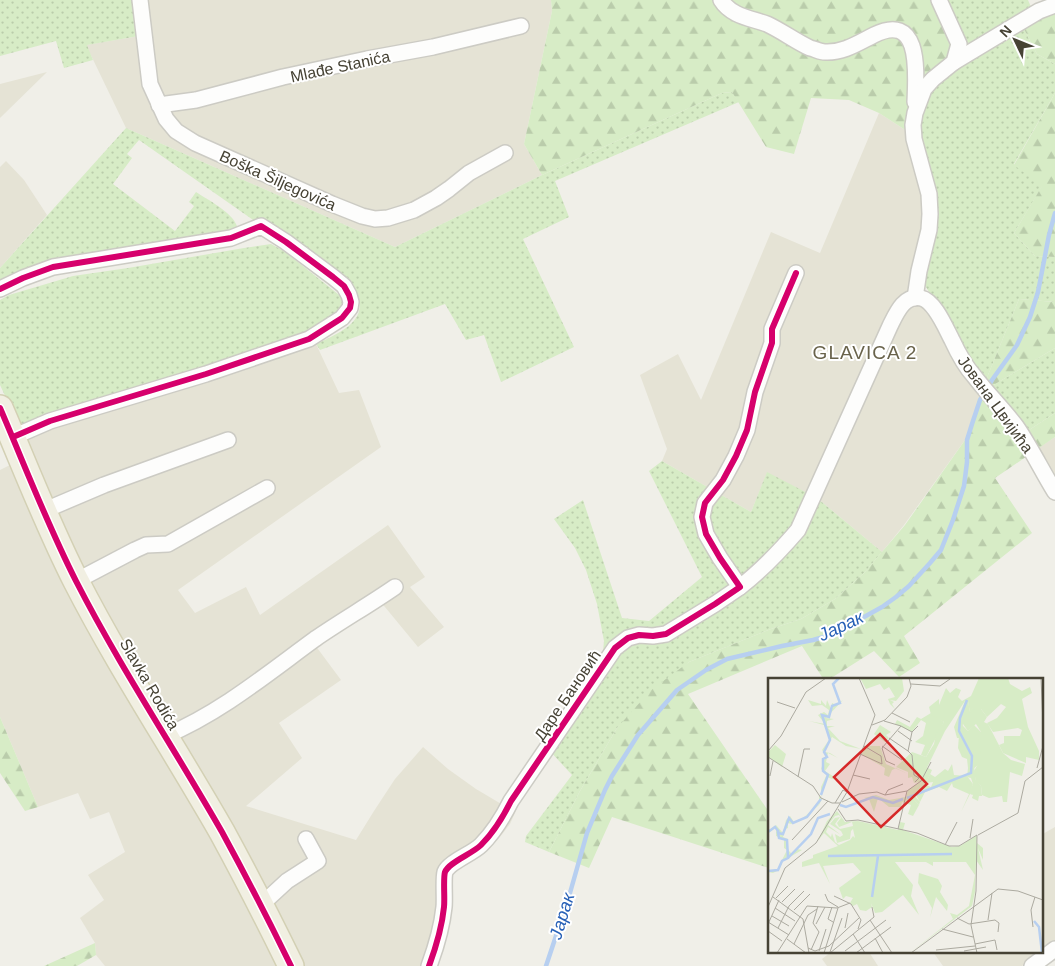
<svg xmlns="http://www.w3.org/2000/svg" width="1055" height="966" viewBox="0 0 1055 966" font-family="Arial,sans-serif">
<defs>
<pattern id="grass-dots" width="8" height="8" patternUnits="userSpaceOnUse" patternTransform="scale(1.25)"><rect width="8" height="8" fill="#d7ecc6"/><path d="M2 2h.1M6 6h.1" fill="none" stroke="#baccab" stroke-width="1.8" stroke-linecap="round"/></pattern>
<pattern id="forest-firs" width="22" height="20" patternUnits="userSpaceOnUse" patternTransform="scale(1.25)"><rect width="22" height="20" fill="#d7ecc6"/><path d="M5 1l3.5 6h-7zM16 11l3.5 6h-7z" fill="#baccab"/></pattern>
</defs>
<rect width="100%" height="100%" fill="#f0efe8"/>
<g fill="#e5e3d5">
<path d="M135 0H551L552 11 524 144 542 175 395 247 126 128 86 45 139 36Z"/>
<path d="M47 72 0 118V84Z"/>
<path d="M879 113 910 133 926 210 909 288 898 306 922 302 981 393 977 402 970 433 904 525 882 552 817 498 767 473 751 512 662 461 667 449 640 375 678 354 701 400 771 232 820 253Z"/>
<path d="M6 161 24 180 47 215 0 268V167Z"/>
<path d="M316 344 339 393 359 390 381 447 178 590 195 613 246 587 260 615 388 525 425 577 410 587 444 627 418 647 380 601 315 645 341 680 279 723 302 758 246 806 356 840 374 811 395 779 423 747 448 769 476 789 503 805 518 806 510 824 500 837 490 848 468 864 454 871 450 875 433 966H300L88 586 22 439Z"/>
<path d="M1055 437V484L1035 450Z"/>
<path d="M10 465 32 517 66 587 226 862 280 966H105L96 955 95 943 80 918 104 900 88 875 125 852 109 812 90 819 78 793 38 807 0 717V470Z"/>
<path d="M1055 827V941L1041 951V835Z"/>
<path d="M831 952H869L878 966H827L822 959Z"/>
<path d="M933 952H1040L1022 966H943Z"/>
</g>
<g fill="url(#grass-dots)">
<path d="M0 0H135L139 36 87 45 93 60 64 68 56 41 0 56Z"/>
<path d="M930 0H1028L1031 7 955 56Z"/>
<path d="M1023 27 1037 54 1055 64V93L1014 164 1043 185 1014 233 1035 256 1055 257V302L1019 299 986 380 970 364 936 303 924 284 932 227 918 140 922 99 930 86Z"/>
<path d="M732 92 739 102 555 181 569 217 523 239 574 347 501 382 484 335 466 340 445 304 320 350 316 344C334 335 368 323 358 296 357 292 352 287 349 283L259 224 139 140 127 154 132 158 113 184 175 231 194 206 189 202 196 192C208 200 232 212 237 226L235 231 0 286V268L126 128 395 247 542 175 722 93Z"/>
<path d="M271 244 284 251 343 298 344 311 334 325 22 432 0 385V300L9 295 73 276 128 268 244 248Z"/>
<path d="M1055 348V413L1017 438 983 403 992 386Z"/>
<path d="M662 461 751 512 767 472 817 498 882 552 864 573 835 599 801 619 771 629 689 662 617 728 580 791 549 852 525 842 526 836 572 775 548 749 602 662 604 641 597 604 586 570 575 548 554 519 583 500 622 618 649 621 702 577 649 471Z"/>
</g>
<g fill="url(#forest-firs)">
<path d="M551 0H930L955 56 942 65 910 133 879 113 849 100 811 98 794 154 766 147 732 92 722 93 542 175 524 144 552 11Z"/>
<path d="M1055 13V64L1037 54 1023 27Z"/>
<path d="M1055 93V257L1035 256 1014 233 1042 186 1014 165Z"/>
<path d="M1019 299 1055 302V348L992 386 984 403 1017 438 1055 413V437L995 478 1032 533 904 636 920 663 899 677 874 651 828 680H824L802 646 688 694 769 812V868L612 817 589 868 549 852 580 791 617 728 651 690 689 662 771 629 801 619 835 599 864 573 905 525 970 433 977 402Z"/>
<path d="M0 717 38 807 25 811 0 773Z"/>
<path d="M95 943 96 955 77 966H44Z"/>
</g>
<g fill="none" stroke-linecap="round" stroke-linejoin="round">
<path stroke="#b7cff0" stroke-width="4.5" d="M546 966 568 900 587 833 605 790 612 776 638 735 677 690 706 670 727 659 782 646 813 640 831 635 846 627 882 607 896 597 909 586 930 563 941 550 953 520 964 486 967 462V440L972 424 980 400 992 380 1017 345 1030 317 1038 292 1049 235 1055 213"/>
<g stroke="#cccbc4" stroke-width="18">
<g id="minor">
<path d="M140 0 150 84 166 119 176 131 195 143 332 204 362 216 375 219 388 218 414 210 436 198 449 189 469 173 505 153"/>
<path d="M721 0C731 16 750 18 767 24 782 31 795 41 810 48 815 49 820 52 825 52 843 53 858 43 874 35 922 11 916 74 915 102"/>
<path d="M954 62 1039 11 1055 5"/>
<path d="M159 105 196 100 283 77 367 59 433 47 521 26"/>
<path d="M0 289 23 278 53 267 231 238 261 226 286 242 333 277 344 286 349 295 351 302 350 308 342 318 309 339 206 374 50 421 13 437"/>
<path d="M915 298 919 271 929 230 930 214 929 194 914 139 913 125 915 113 924 89 933 79 954 62 959 44 939 0"/>
<path d="M43 511 104 485 228 440"/>
<path d="M76 581 135 550 146 545 168 544 267 488"/>
<path d="M740 587C762 570 780 551 798 530L890 326C896 314 904 294 921 298 935 301 946 329 952 340 958 353 965 366 974 376 987 393 1003 409 1016 426 1030 446 1042 471 1055 492"/>
<path d="M165 736C220 713 267 674 315 639 341 621 369 605 395 587"/>
<path d="M261 905 287 881 318 861 306 839"/>
<path d="M429 966C436 947 442 927 444 907 445 899 443 878 445 872 449 862 472 854 481 845 494 832 503 817 511 801L615 648 628 638 639 635 653 636 666 634 715 604 740 587 720 558 706 534 702 517 705 503 723 480 736 456 747 430 755 392 772 343V329L796 273"/>
<path d="M1032 966 1055 949"/>
</g>
</g>
<g stroke="#d3d0b4" stroke-width="28">
<path id="primary" d="M0 408C25 466 47 524 76 581 120 667 174 748 222 832 246 876 269 921 291 966"/>
</g>
<use href="#minor" stroke="#fdfdfc" stroke-width="15"/>
<use href="#primary" stroke="#f1efe2" stroke-width="25"/>
<g stroke="#fff" stroke-width="9">
<g id="cycleway">
<path d="M0 289 23 278 53 267 231 238 261 226 286 242 333 277 344 286 349 295 351 302 350 308 342 318 309 339 206 374 50 421 13 437"/>
<path d="M0 408C25 466 47 524 76 581 120 667 174 748 222 832 246 876 269 921 291 966"/>
<path d="M429 966C436 947 442 927 444 907 445 899 443 878 445 872 449 862 472 854 481 845 494 832 503 817 511 801L615 648 628 638 639 635 653 636 666 634 715 604 740 587 720 558 706 534 702 517 705 503 723 480 736 456 747 430 755 392 772 343V329L796 273"/>
</g>
</g>
<use href="#cycleway" stroke="#d6006c" stroke-width="6"/>
</g>
<g text-anchor="middle" stroke-width="4" stroke-linejoin="round" paint-order="stroke">
<g font-size="16" fill="#464234" stroke="#fff">
<text transform="translate(340 66) rotate(-12)" y="6">Mlađe Stanića</text>
<text transform="translate(278 180) rotate(24)" y="6">Boška Šiljegovića</text>
<text transform="translate(996 404) rotate(54)" y="6">Јована Цвијића</text>
<text transform="translate(150 684) rotate(60)" y="6">Slavka Rodića</text>
<text transform="translate(567 695) rotate(-56)" y="6">Даре Бановић</text>
</g>
<g font-size="18" font-style="italic" fill="#2861b7" stroke="#fff">
<text transform="translate(841 626) rotate(-25)" y="6">Јарак</text>
<text transform="translate(562 916) rotate(-73)" y="6">Јарак</text>
</g>
<g font-size="19" letter-spacing="1" fill="#69634b" stroke="#fff">
<text x="865" y="359">GLAVICA 2</text>
</g>
</g>
<g transform="translate(768 678)">
<rect width="275" height="275" fill="#f0efe8"/>
<path d="M197 23H200L202 34 205 29 213 31 219 39 216 44 220 46H208L200 53 195 46 192 60H189L186 49ZM163 35 176 44 158 79 153 77 157 67 147 64 155 58 158 45 153 42 144 54 127 46 129 42 142 49 149 39 153 41ZM112 47 123 54 118 57 121 60 117 64 106 56ZM96 68H112L118 86 140 96 128 90 124 92 121 99 116 97 117 90 93 76 96 69 114 79ZM206 88 208 103 213 108 214 118H211L210 123 204 120 205 117 201 115 205 106 203 100 199 99 200 90ZM158 89 164 92 156 110 146 117 152 124 151 127 143 118 138 120 140 112 152 104ZM69 133 77 144 90 143 130 152 132 144 137 145 135 152 184 169 192 168 209 157 208 177 209 165 215 170V182L210 170 215 192 208 182 207 214 204 228 143 274 185 241 182 235 189 237 201 228 207 197 198 184H165V188L158 184H127L145 207 143 218 151 237 135 217 114 234 107 235 103 225 104 229 98 233 92 232 89 226 85 228 82 225 85 220 78 218 75 221 71 210 93 194 85 185 55 188 62 206 51 185 34 189V184L45 180V177L70 168 56 155 50 163 59 143ZM71 137 73 140 69 145 71 149 84 144 85 148 72 151 67 146 72 139 67 140 62 146 73 153 75 157 72 159 67 156 69 165 82 161 83 153 85 151 87 160 85 158 82 162 71 167 67 164 64 155 63 159 58 154 60 149 73 157 60 147 67 138ZM151 195 170 201 174 208 172 214 180 227 179 233 168 219 162 240 164 230 150 205Z" fill="#d7ecc6" fill-rule="evenodd"/>
<path d="M92 0H134L136 13 128 23 122 22 126 24 124 26 127 31 122 26 120 21 127 19 121 9 116 12 112 6 98 11ZM211 0H240L242 6 254 13 262 9 264 15 254 21 260 49 271 73V82L258 79V85L235 75 231 67 236 65V58H252L254 52 250 50 225 54 219 45 229 40 238 29 233 26 219 39 213 31 207 33 205 30 202 35 200 23H197L177 53 152 104 146 105 144 99 140 100V94L128 89 144 74 158 79 166 66 168 56 176 44 163 37 161 29 171 21V27L178 10 182 15 188 10 193 12 190 19 194 23 203 18ZM40 22 53 26V22L58 28 59 22 63 31 64 25 68 27 75 22 58 40 66 41 59 43V48H67L60 50 72 63 93 71 78 68 64 59 57 74 62 75 70 80 60 75 58 84 62 86 57 93 71 102 64 101 59 117 64 101 59 99 53 119V109L59 96 53 91 58 77 54 72 61 62 60 55 56 47 41 43 57 46 50 37 56 34 60 37 61 32 54 27 44 28ZM192 45 200 53 206 47 213 54V78L210 87 205 91 200 90 199 81 194 79 190 70ZM184 86 186 97 199 98 205 106 202 115 205 117 202 116 193 134 201 116 185 109 184 105 179 113 171 109 157 114 152 124 146 114 156 110V106L163 109 165 104 158 105 162 96 167 99 177 91 180 93ZM108 117 121 122 143 118 151 127 145 138 140 136 143 127 134 124 133 129H121L110 120 106 134 101 121 96 120ZM51 118 54 121 51 127 35 141 23 146 20 145V150L17 151 15 159 20 161 18 166 21 173 24 176 29 171 34 172 15 183 11 192 5 195 0 194 9 192 19 172 16 170V161L8 158V149L2 154 0 153 8 147 15 155 18 142 22 138 26 144 35 140 51 126Z" fill="#d7ecc6"/>
<path d="M208 46H220L235 75 243 82 257 86 254 98 242 94 239 124H235L234 118 221 120 214 117 213 108 208 104 206 93 210 86 207 80 213 78 210 59 213 54ZM7 67 18 76 14 89 0 79V74Z" fill="#d7ecc6"/>
<path fill="none" stroke="#b7cff0" stroke-width="2.5" d="M53 117 60 97 55 93V81L59 79 56 74 62 62 54 37 61 39 64 28 72 25 65 6 71 0M139 120 203 95 204 78 191 53 192 40 199 22M72 127 78 129 105 119 125 125 135 121M0 154 7 149 11 154M60 178 184 176M20 180 43 156 50 140 62 136M0 193 10 192 14 183 20 180 19 162 11 160 10 155 15 156 21 140 25 145 39 139 53 121M104 219 110 178M266 243 271 249 274 275"/>
<path fill="none" stroke="#acaaa0" stroke-width="1" d="M273 0 275 46M143 6 172 8 182 1M9 24 27 30M124 35 142 44M116 43 133 48 114 70 118 83 127 87M104 47 117 42 139 19 143 8 141 0M133 48 144 54 150 48M130 53 144 63M144 54 140 73 144 77 146 97 151 100 147 104M121 60 140 73M114 68 134 82M0 73 13 58 38 14 58 0M92 76 114 86 113 78 96 68M0 79 45 108 53 120 64 125H72M269 90 275 68M85 97 102 101M2 98 5 83M30 99 36 71H42M139 113 153 103 163 84M117 117 139 113 130 151M74 124 91 116 109 114 117 117 120 112 135 106M67 125 75 112 79 114M70 131 78 143 90 142 149 155 181 168H191L209 157 208 213 203 247 209 275M210 157 250 135 257 103 275 89M202 160 205 141M24 162 60 123M177 167 189 144M57 216 60 223 70 229M66 218 83 226 93 242 90 251M5 219 35 241 41 275M8 220 20 208M14 224 27 211M0 229 17 190 48 165 79 114 107 37 91 0M64 229 60 241 65 244M7 230 27 243M26 232 42 216M4 238 21 248M189 240 201 246 227 242 231 245 230 254M102 242 124 275M220 242 224 215M0 244 21 257M0 246 11 222M48 246 57 229M265 249 263 232 267 219M10 250 21 228 36 213M77 250 80 235M174 251 205 259M0 253 14 263M85 256 97 275M107 260 115 275M19 261 38 275M26 266 40 237 49 231M207 266 227 262 229 272M40 270 47 273 61 268 91 240M43 272 51 254 45 245 50 228M168 272 207 268M51 273 58 251M77 273 118 242M196 273 218 269M62 274 74 240M9 275 39 228 69 230 82 225M56 275 70 230M62 275 106 239 104 229M88 275 123 249M143 275 230 211 250 213 275 222"/>
<path fill="#d62828" fill-opacity="0.15" stroke="#d62828" stroke-width="2.5" d="M112 56 159 106 113 149 66 99Z"/>
<rect width="275" height="275" fill="none" stroke="#464234" stroke-width="2.5"/>
</g>
<g transform="translate(1015 40) rotate(313)" stroke="#ffffff" stroke-width="4" paint-order="stroke">
<path d="M0-4L9 19L0 12L-9 19Z" fill="#464234"/>
<text y="-8" font-size="14" font-weight="bold" text-anchor="middle" fill="#464234">N</text>
</g>
</svg>
